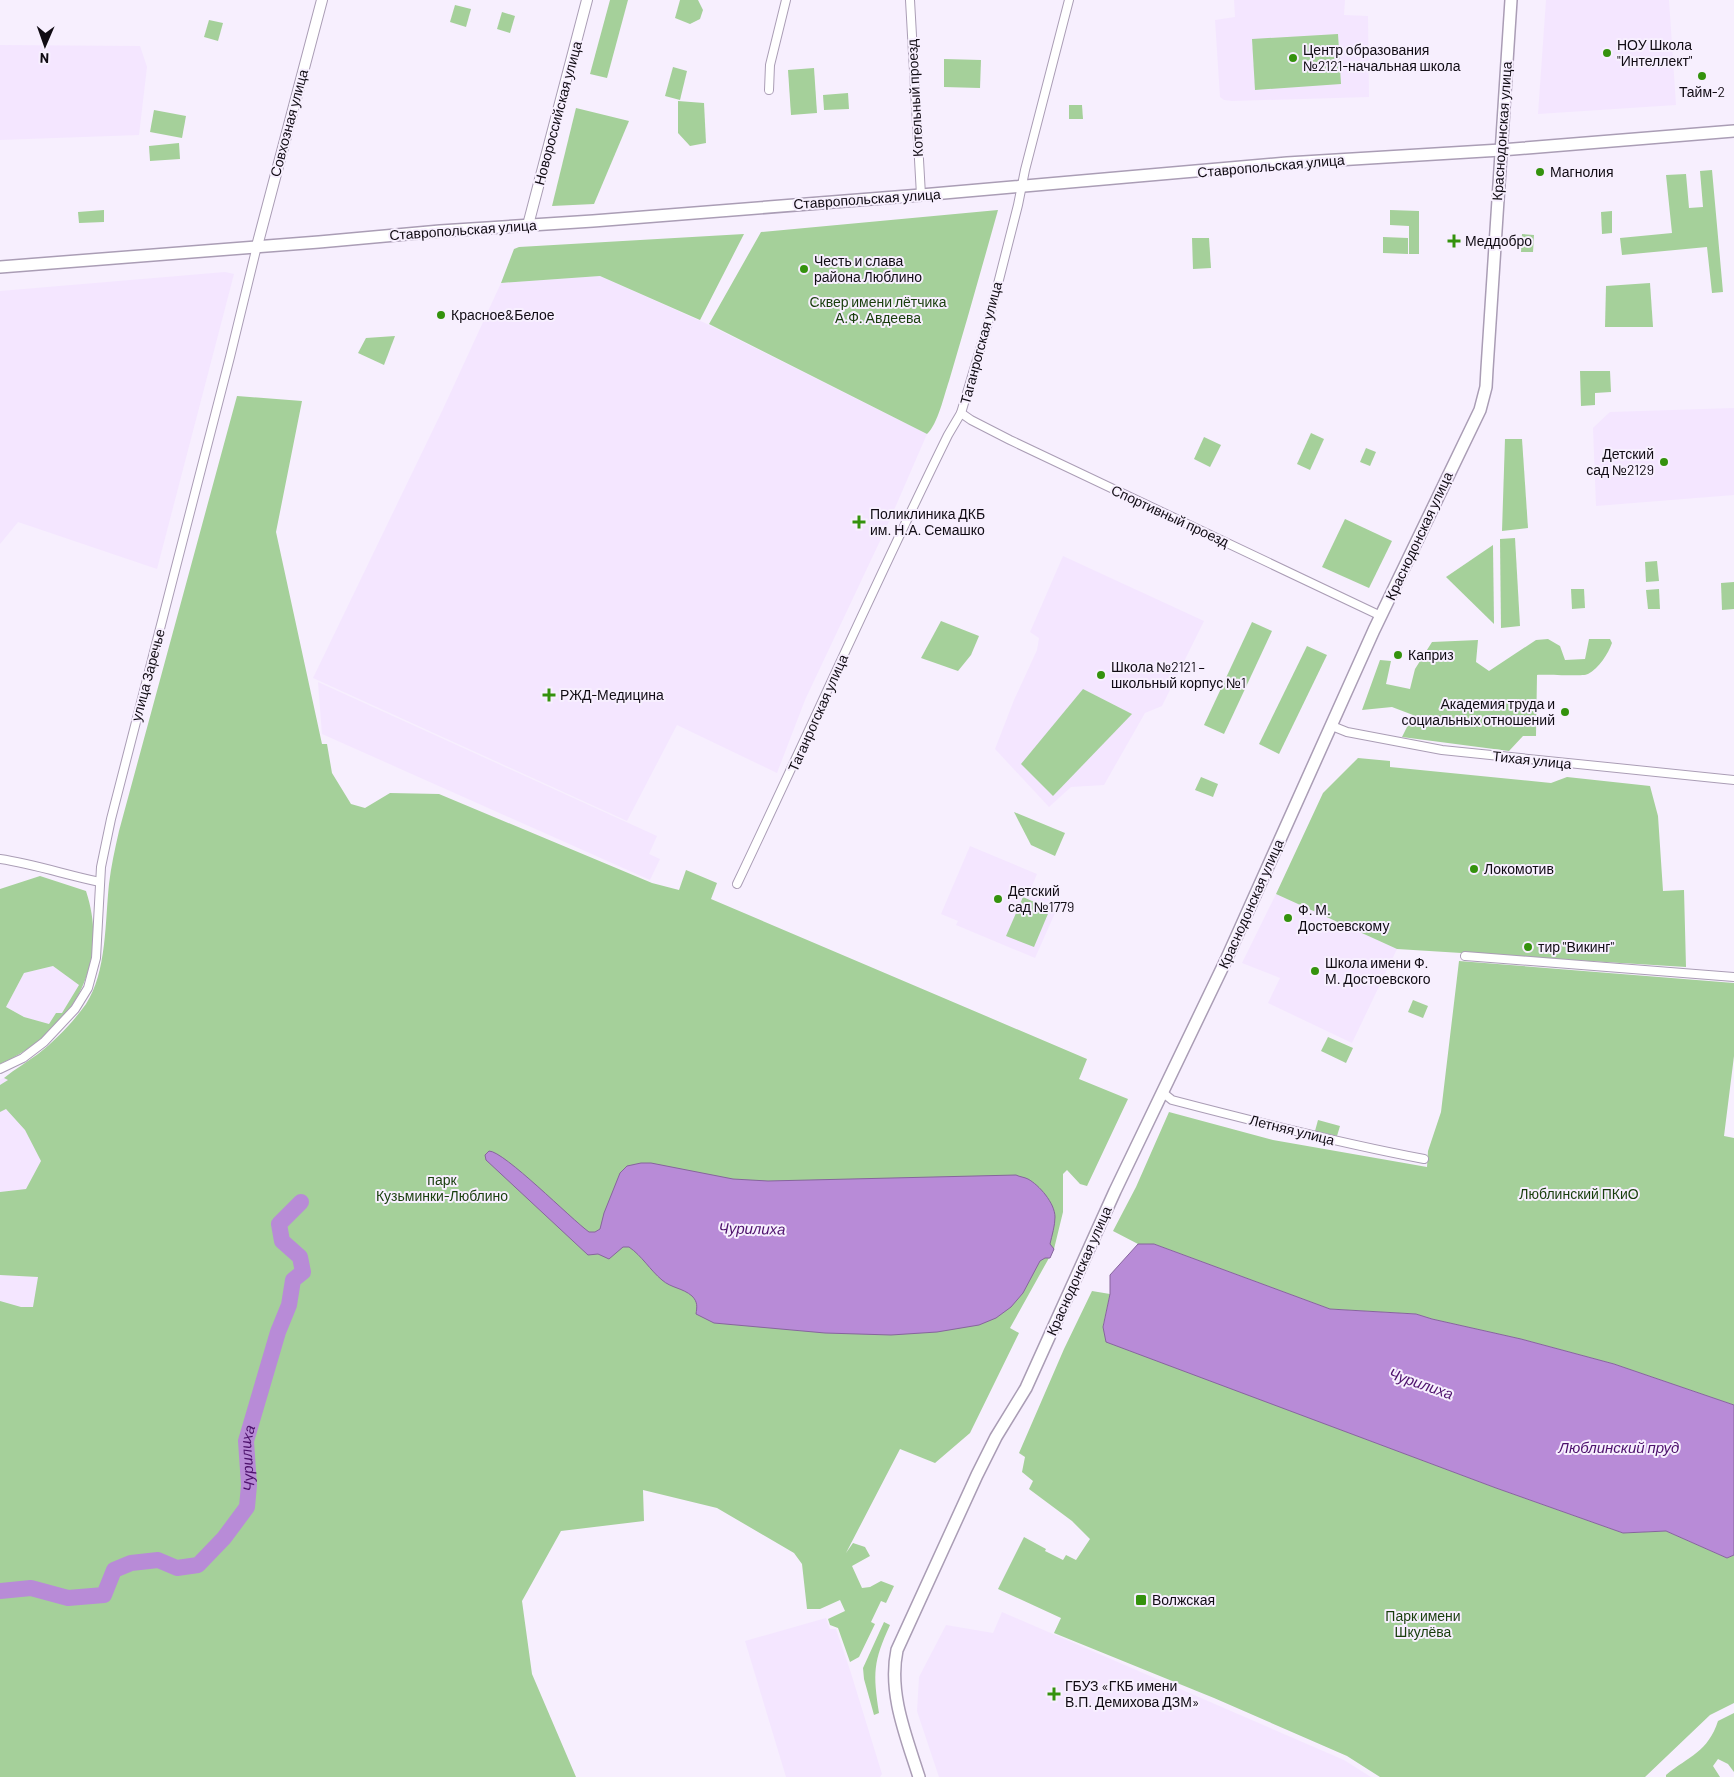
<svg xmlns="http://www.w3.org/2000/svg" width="1734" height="1777" viewBox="0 0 1734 1777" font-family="Barlow,sans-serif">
<rect width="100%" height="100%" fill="#f7effe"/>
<g fill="#f4e6ff">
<path d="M1234 0H1345L1344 15 1368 16 1369 97 1232 101 1224 100 1220 97 1215 20 1235 17Z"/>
<path d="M1546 0H1669L1676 105 1538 114Z"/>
<path d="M0 45 140 46 147 67 139 135 0 140Z"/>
<path d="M225 272 234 274 157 569 18 522 0 544V291Z"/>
<path d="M600 276 705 323 927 434 888 524 805 700 777 773 677 725 627 821 313 678 443 409 501 283Z"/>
<path d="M1734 408V495L1596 506 1593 428 1610 412Z"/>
<path d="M1063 556 1204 621 1162 706 1145 713 1104 785 1071 787 1049 807 995 749 1014 700 1037 650 1039 638 1030 632Z"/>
<path d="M318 682 657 836 649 854 660 859 650 880 322 734Z"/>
<path d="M970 846 1037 874 1030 891 1059 904 1035 958 956 925 958 921 941 914Z"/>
<path d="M1276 894 1397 949 1352 1043 1268 1003 1280 978 1242 963Z"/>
<path d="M53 966 80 985 62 1013 56 1014 49 1025 24 1017 6 1007 24 973Z"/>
<path d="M4 1078 34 1092 84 1249 0 1432V1080Z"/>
<path d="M1002 1612 1344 1760 1371 1777H939L917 1711 919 1677 946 1625 993 1633Z"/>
<path d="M826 1618 830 1629H836L850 1670 882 1774 880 1777H786L745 1641Z"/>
</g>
<g fill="#a5d09a" fill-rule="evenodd">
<path d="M610 0H628L607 78 590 74Z"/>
<path d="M680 0H698L703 10 700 19 690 24 675 18Z"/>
<path d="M455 5 471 9 466 27 450 22Z"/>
<path d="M502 12 515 16 510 33 497 29Z"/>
<path d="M209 20 223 23 218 41 204 37Z"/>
<path d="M1338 34 1341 84 1255 90 1252 39Z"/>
<path d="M944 59 981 60 980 88 944 87Z"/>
<path d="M673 67 687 71 680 100 665 96Z"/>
<path d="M814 68 817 113 791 115 788 70Z"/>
<path d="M848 93 849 109 824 110 823 95Z"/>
<path d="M678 101 704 103 706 143 690 146 678 133Z"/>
<path d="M1069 105H1082L1083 119H1069Z"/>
<path d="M576 108 629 121 594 204 552 206Z"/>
<path d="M154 110 186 116 182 138 150 132Z"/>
<path d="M179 143 180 159 150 161 149 146Z"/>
<path d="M1712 170 1723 292 1712 293 1707 247 1622 255 1620 238 1672 233 1666 175 1686 174 1689 208 1703 207 1700 171Z"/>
<path d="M104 210V222L79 223 78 212Z"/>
<path d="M998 210C982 267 966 324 949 381 944 395 938 424 927 434L709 324 761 232Z"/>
<path d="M1390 210 1419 211V254H1409V226L1390 225Z"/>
<path d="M1612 211V233L1602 234 1601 212Z"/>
<path d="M744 234 700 320 600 276 501 283 514 249 519 247Z"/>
<path d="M1522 234 1534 235 1533 252H1521Z"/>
<path d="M1383 237 1408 238V254L1383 253Z"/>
<path d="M1192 238H1209L1211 268 1193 269Z"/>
<path d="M1650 283 1653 327H1605L1606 286Z"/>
<path d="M395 336 384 365 358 353 366 338Z"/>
<path d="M1610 371 1611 392 1595 393V405L1581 406 1580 371Z"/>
<path d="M237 396 302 401 276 532 322 744H327L332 773 351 804 365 808 390 793 439 794 652 883 679 890 686 870 717 883 711 899 1087 1059 1079 1079 1128 1099 1087 1186 1080 1184 1067 1170 1063 1174V1212L1054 1249 1010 1328 1019 1333 970 1433 935 1463 900 1449 846 1553 853 1543 865 1547 870 1556 852 1566 862 1588 870 1587 881 1581 894 1586 886 1603 881 1601 871 1622 875 1624 859 1657 850 1662 838 1628 830 1625 828 1619 845 1611 840 1600 820 1609H807L802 1564 794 1553 717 1508 643 1490 644 1521 561 1531 522 1601 532 1674 576 1777H0V1301L21 1307H33L38 1277 0 1275V1192L26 1189 41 1161 25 1130 6 1109 0 1112V1085L8 1080 4 1078C15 1069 27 1062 38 1054 56 1040 73 1022 86 1004 107 972 105 921 109 884 111 866 115 849 119 831Z"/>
<path d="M1311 433 1324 439 1310 470 1297 464Z"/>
<path d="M1204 437 1221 445 1210 467 1194 459Z"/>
<path d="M1505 439H1522L1528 528 1502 531Z"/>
<path d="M1366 448 1376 452 1370 466 1360 462Z"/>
<path d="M1345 519 1392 541 1369 588 1322 567Z"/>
<path d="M1515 538 1520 626 1501 628 1500 539Z"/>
<path d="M1493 545 1494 624 1446 577Z"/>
<path d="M1657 561 1659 581 1646 582 1645 562Z"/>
<path d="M1734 582V609L1722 610 1721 583Z"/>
<path d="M1571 589H1584L1585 608 1572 609Z"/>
<path d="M1659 589 1660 609H1648L1646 590Z"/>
<path d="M941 621 979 636 971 655 958 671 921 658Z"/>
<path d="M1252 622 1272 631 1224 734 1204 725Z"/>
<path d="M1548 639 1560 646 1565 660 1585 659 1589 639H1610L1612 643C1608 654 1599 668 1588 674 1582 677 1547 674 1537 675L1536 736H1523L1509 751 1402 737 1413 715 1392 707 1362 710 1380 660 1391 661 1386 684 1410 689 1415 669 1432 642 1478 640 1476 662 1489 671 1536 640Z"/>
<path d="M1307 646 1327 655 1279 754 1259 744Z"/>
<path d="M1083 689 1132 714 1053 796 1021 764Z"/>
<path d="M1358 758 1390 761V767L1551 783 1567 777 1650 786 1658 816 1663 891 1684 890 1686 967 1397 949 1276 894 1323 793Z"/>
<path d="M1201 777 1218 784 1213 797 1195 790Z"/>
<path d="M1014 812 1065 833 1055 856 1031 845Z"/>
<path d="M40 876 86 891C111 967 70 1033 0 1064V889ZM53 966 79 985 62 1013H56L49 1024 24 1017 6 1007 24 973Z"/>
<path d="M1023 897 1050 909 1034 947 1006 936Z"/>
<path d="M1459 961 1734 983V1056L1724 1136 1734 1138V1405L1614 1364 1521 1339 1432 1319 1416 1314 1330 1309 1154 1244H1138L1113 1231 1136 1187 1169 1112 1273 1140 1427 1167 1428 1151 1441 1112Z"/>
<path d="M1413 1000 1428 1006 1423 1018 1408 1012Z"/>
<path d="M1328 1037 1353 1048 1346 1063 1321 1051Z"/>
<path d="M1318 1120 1340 1126 1337 1136 1315 1131Z"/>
<path d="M1092 1291 1110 1294 1103 1326 1107 1342 1496 1488 1623 1533 1666 1531 1727 1558 1734 1555V1703L1710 1715 1645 1777H1380L1347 1756 1214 1698 1054 1633 1061 1618 998 1589 1024 1537 1046 1549 1045 1551 1063 1560 1066 1555 1076 1560 1090 1539 1072 1521 1029 1489 1033 1481 1022 1472 1025 1457 1019 1453 1064 1349Z"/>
<path d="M884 1622 890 1625C873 1662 873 1673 879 1713L874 1715 864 1679 863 1668Z"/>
<path d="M1734 1713V1772L1728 1764 1718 1759 1713 1766 1720 1777H1666V1775C1689 1756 1708 1752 1718 1721Z"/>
</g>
<g fill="#b88bd7" stroke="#86659c">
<path d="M489 1151C504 1151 571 1219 589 1232H595L600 1229 604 1213 620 1173 627 1166 641 1163H651L733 1179 768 1181 1016 1175C1020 1177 1024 1177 1028 1179 1039 1185 1055 1203 1055 1217 1055 1226 1052 1235 1050 1244L1054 1249 1050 1258H1045L1040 1261 1023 1293 1011 1307 996 1318 979 1325 937 1332 891 1335 825 1333 714 1323 696 1314C697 1307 698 1302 692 1296 683 1288 671 1288 662 1280 650 1270 642 1256 629 1247H623L609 1259 598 1254 588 1255 486 1160 485 1155Z"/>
<path d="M1138 1244H1154L1330 1309 1416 1314 1432 1319 1521 1339 1614 1364 1734 1405V1555L1727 1558 1666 1531 1623 1533 1496 1488 1106 1342 1103 1327 1110 1294V1275Z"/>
</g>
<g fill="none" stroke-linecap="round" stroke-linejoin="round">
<path stroke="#b88bd7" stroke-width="16" id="s1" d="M0 1591 31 1588 68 1598 104 1595 114 1570 131 1563 158 1560 177 1568 198 1565 224 1538 247 1507 249 1485 246 1441 278 1332 289 1305 293 1280 303 1272 300 1257 282 1241 279 1224 301 1202"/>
<g stroke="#aa9db5" stroke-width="10">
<g id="minor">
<path d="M910 0 921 195"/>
<path d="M769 90 770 65 786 0"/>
<path d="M961 413 971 420 1010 440 1381 616"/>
<path d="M1332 726 1347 732 1442 750 1734 780"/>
<path d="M0 859C34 864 66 875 100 882"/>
<path d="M737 884C808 735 875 583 948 435L961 413 988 323 1018 205 1025 170 1069 0"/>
<path d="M1465 956 1734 977"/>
<path d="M0 1069 23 1058 44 1042 75 1009 88 988 96 958 101 867 111 819 230 357 257 246"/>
<path d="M1162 1092 1172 1100C1256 1122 1339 1143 1424 1159"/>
</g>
</g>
<g stroke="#aa9db5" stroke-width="12">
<g id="tertiary">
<path d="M528 225 587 0"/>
<path d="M257 246 322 0"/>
</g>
</g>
<g stroke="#aa9db5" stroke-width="14">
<g id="secondary">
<path d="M0 267 319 242 440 231 593 221 921 195 1287 163 1501 150 1734 131"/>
<path d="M919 1777C906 1736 888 1693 897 1650L977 1475 996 1437 1026 1388 1115 1191 1226 960 1374 630 1480 410 1486 387 1487 369 1511 0"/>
</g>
</g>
<use href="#minor" stroke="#fff" stroke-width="8"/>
<use href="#tertiary" stroke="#fff" stroke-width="10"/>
<use href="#secondary" stroke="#fff" stroke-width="11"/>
</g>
<g fill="#34920d" stroke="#f7effe" stroke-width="2">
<circle cx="1607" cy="53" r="5"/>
<circle cx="1293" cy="58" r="5"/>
<circle cx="1702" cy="76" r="5"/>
<circle cx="1540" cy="172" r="5"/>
<path d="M1451.5 233.5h5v5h5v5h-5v5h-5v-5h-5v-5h5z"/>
<circle cx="804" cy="269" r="5"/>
<circle cx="441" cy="315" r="5"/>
<circle cx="1664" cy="462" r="5"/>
<path d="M856.5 514.5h5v5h5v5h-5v5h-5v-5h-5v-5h5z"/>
<circle cx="1398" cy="655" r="5"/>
<circle cx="1101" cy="675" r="5"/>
<path d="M546.5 687.5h5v5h5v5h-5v5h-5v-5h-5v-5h5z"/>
<circle cx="1565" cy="712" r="5"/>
<circle cx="1474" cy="869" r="5"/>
<circle cx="998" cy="899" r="5"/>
<circle cx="1288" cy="918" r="5"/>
<circle cx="1528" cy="947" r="5"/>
<circle cx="1315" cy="971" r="5"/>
<rect x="1135" y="1594" width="12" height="12" rx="2.5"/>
<path d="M1051.5 1686.5h5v5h5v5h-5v5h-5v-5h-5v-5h5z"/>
</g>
<g text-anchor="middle" stroke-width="4" stroke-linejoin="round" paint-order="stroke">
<g font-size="14" fill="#100b13" stroke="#f7effe" text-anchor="start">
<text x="1617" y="50">НОУ Школа<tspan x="1617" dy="16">"Интеллект"</tspan></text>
<text x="1303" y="55">Центр образования<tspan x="1303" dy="16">№2121-начальная школа</tspan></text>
<text x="1702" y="97" text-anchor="middle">Тайм-2</text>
<text x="1550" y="177">Магнолия</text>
<text x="1465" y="246">Меддобро</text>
<text x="814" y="266">Честь и слава<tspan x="814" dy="16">района Люблино</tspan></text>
<text x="451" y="320">Красное&amp;Белое</text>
<text x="1654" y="459" text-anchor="end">Детский<tspan x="1654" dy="16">сад №2129</tspan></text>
<text x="870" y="519">Поликлиника ДКБ<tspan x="870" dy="16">им. Н.А. Семашко</tspan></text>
<text x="1408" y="660">Каприз</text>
<text x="1111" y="672">Школа №2121 –<tspan x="1111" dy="16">школьный корпус №1</tspan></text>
<text x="560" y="700">РЖД-Медицина</text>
<text x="1555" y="709" text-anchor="end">Академия труда и<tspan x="1555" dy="16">социальных отношений</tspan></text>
<text x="1484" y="874">Локомотив</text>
<text x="1008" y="896">Детский<tspan x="1008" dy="16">сад №1779</tspan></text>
<text x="1298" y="915">Ф. М.<tspan x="1298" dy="16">Достоевскому</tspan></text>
<text x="1538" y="952">тир "Викинг"</text>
<text x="1325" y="968">Школа имени Ф.<tspan x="1325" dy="16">М. Достоевского</tspan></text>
<text x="1152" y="1605">Волжская</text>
<text x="1065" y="1691">ГБУЗ «ГКБ имени<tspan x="1065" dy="16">В.П. Демихова ДЗМ»</tspan></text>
</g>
<g font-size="14" fill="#100b13" stroke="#f7effe">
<text transform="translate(915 98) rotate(-93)" y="5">Котельный проезд</text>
<text transform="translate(558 113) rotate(-75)" y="5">Новороссийская улица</text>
<text transform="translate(289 123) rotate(-75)" y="5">Совхозная улица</text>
<text transform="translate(1502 131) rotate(-86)" y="5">Краснодонская улица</text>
<text transform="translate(1271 166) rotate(-5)" y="5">Ставропольская улица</text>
<text transform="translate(867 199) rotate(-4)" y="5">Ставропольская улица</text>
<text transform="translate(463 230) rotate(-4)" y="5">Ставропольская улица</text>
<text transform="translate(981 343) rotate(-75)" y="5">Таганрогская улица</text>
<text transform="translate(1170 516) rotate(25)" y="5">Спортивный проезд</text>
<text transform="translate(1419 536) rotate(-65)" y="5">Краснодонская улица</text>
<text transform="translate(148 675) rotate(-75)" y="5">улица Заречье</text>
<text transform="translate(818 713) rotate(-66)" y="5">Таганрогская улица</text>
<text transform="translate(1532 760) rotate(6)" y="5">Тихая улица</text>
<text transform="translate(1251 904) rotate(-66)" y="5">Краснодонская улица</text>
<text transform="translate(1292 1130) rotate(14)" y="5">Летняя улица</text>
<text transform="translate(1079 1271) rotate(-66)" y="5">Краснодонская улица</text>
</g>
<g font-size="14" fill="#173d0b" stroke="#f7effe">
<text x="878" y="307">Сквер имени лётчика<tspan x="878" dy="16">А.Ф. Авдеева</tspan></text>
<text x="442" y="1185">парк<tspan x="442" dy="16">Кузьминки-Люблино</tspan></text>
<text x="1579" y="1199">Люблинский ПКиО</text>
<text x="1423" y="1621">Парк имени<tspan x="1423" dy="16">Шкулёва</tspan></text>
</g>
<g font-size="15" font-style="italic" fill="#4d116c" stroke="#f7effe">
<text transform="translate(752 1229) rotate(1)" y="5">Чурилиха</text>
<text transform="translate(1421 1384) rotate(19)" y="5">Чурилиха</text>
<text x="1619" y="1453">Люблинский пруд</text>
<text dy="5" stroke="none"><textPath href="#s1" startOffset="345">Чурилиха</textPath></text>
</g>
</g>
<g transform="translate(45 45) rotate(182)" stroke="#f7effe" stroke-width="4" paint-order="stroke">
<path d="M0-4L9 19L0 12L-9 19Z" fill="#100b13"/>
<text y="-8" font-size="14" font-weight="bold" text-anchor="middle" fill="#100b13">N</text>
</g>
</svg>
